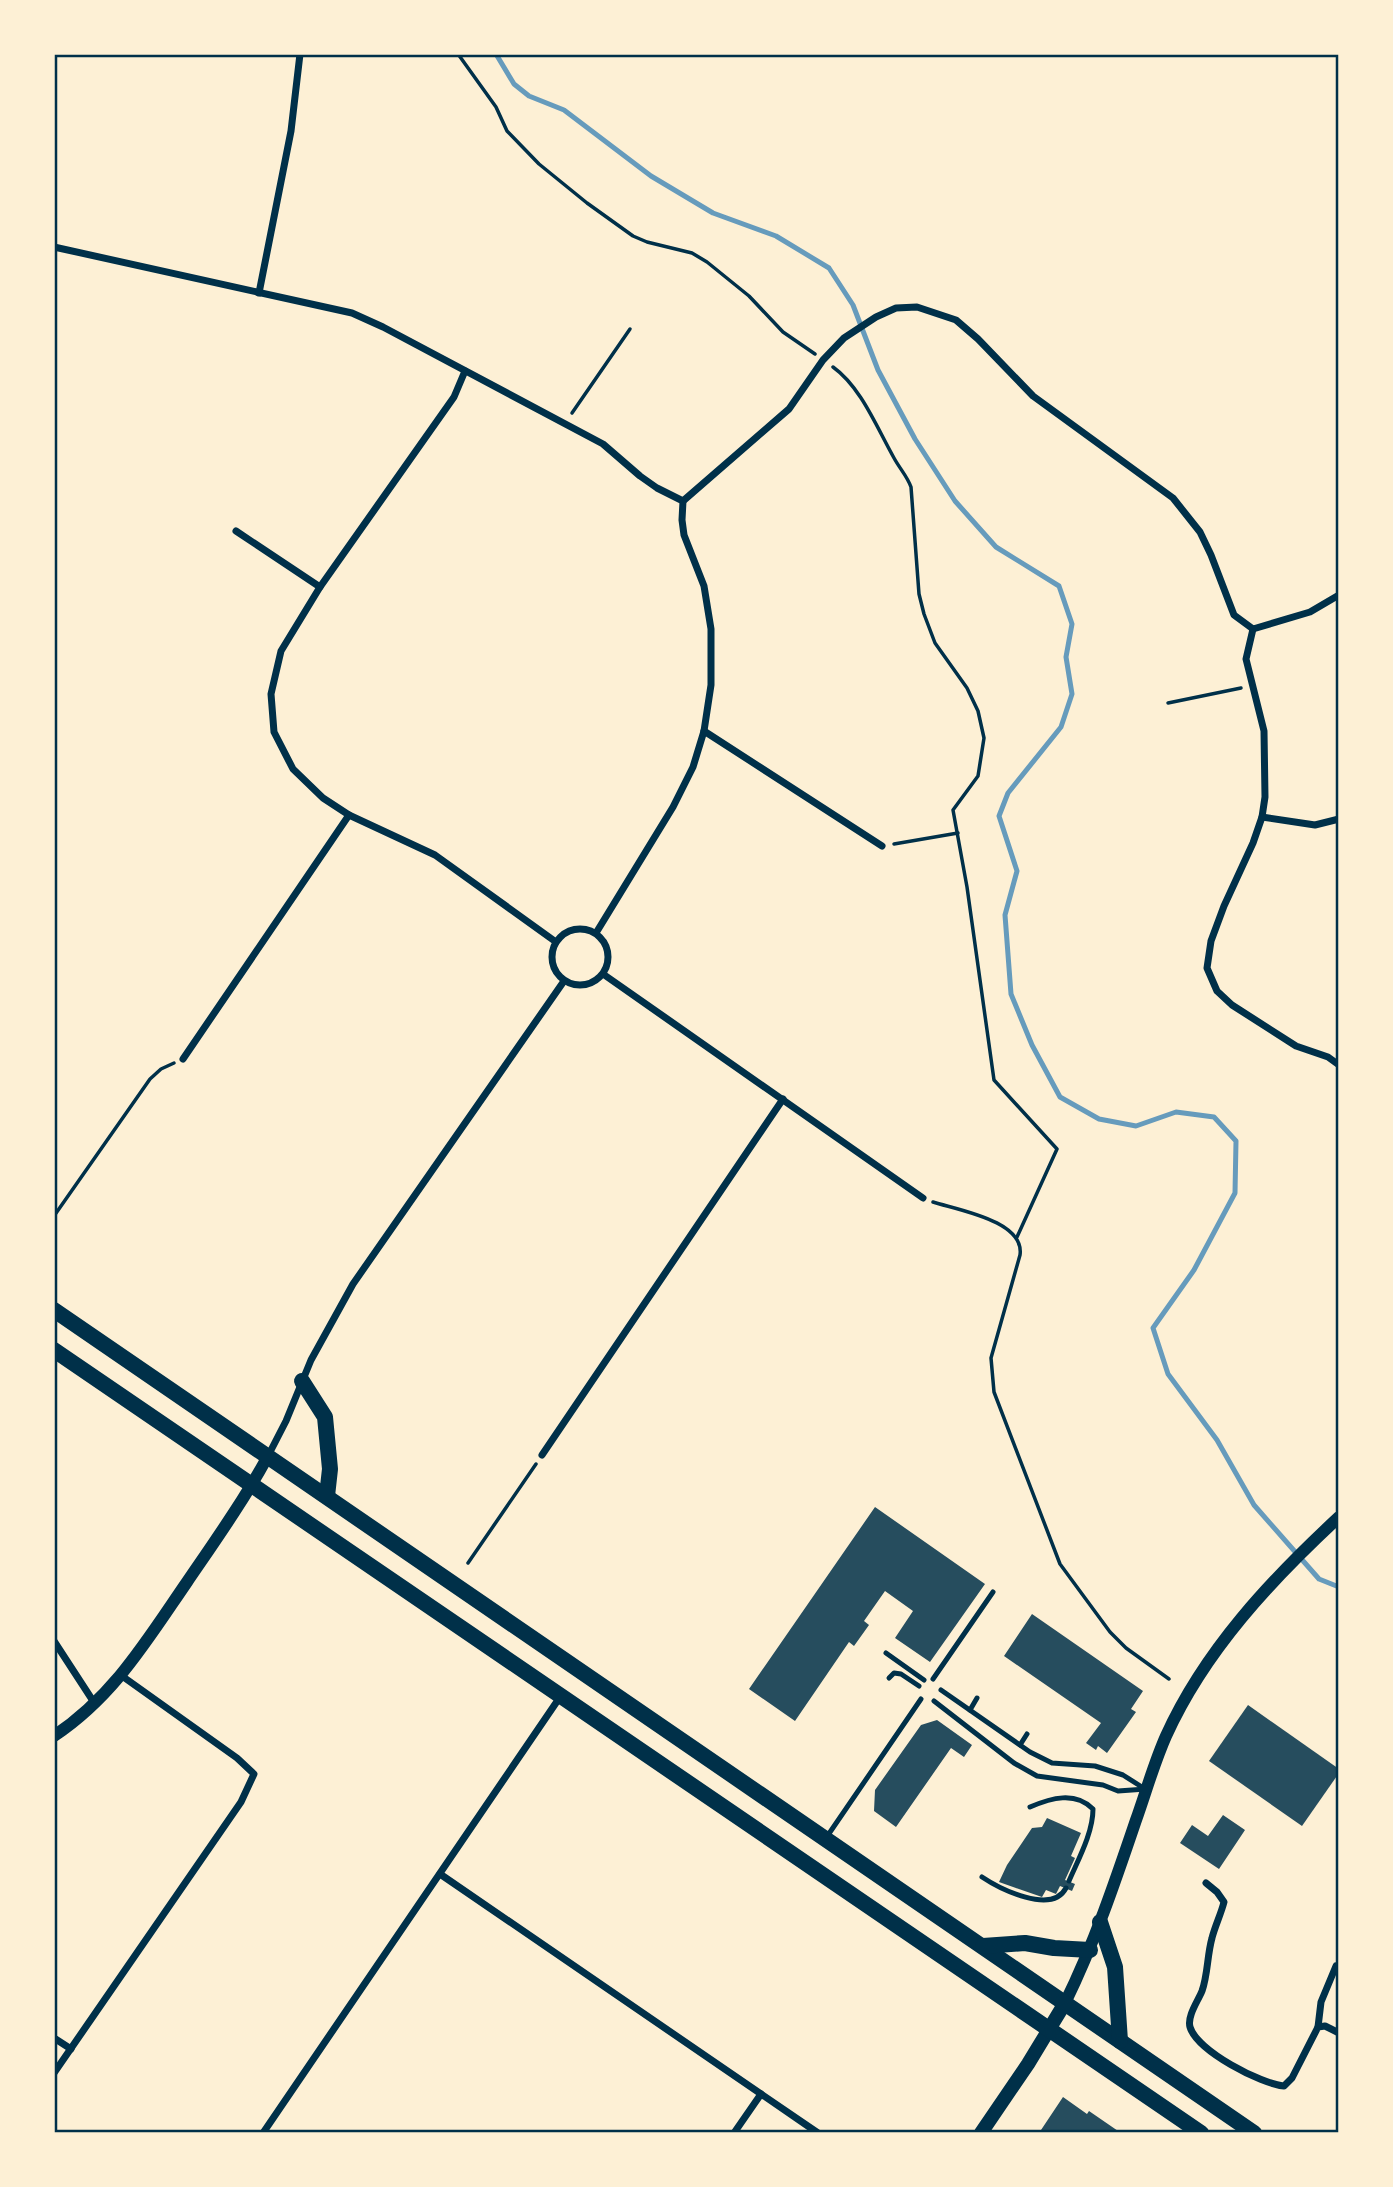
<svg xmlns="http://www.w3.org/2000/svg" width="1393" height="2187" viewBox="0 0 1393 2187" font-family="Barlow,sans-serif">
<rect width="100%" height="100%" fill="#fdf0d5"/>
<g fill="none" stroke-linecap="round" stroke-linejoin="round">
<path stroke="#669bbc" stroke-width="5" d="M496 54 514 84 529 96 564 110 651 176 713 213 776 236 829 268 853 305 878 370 915 439 955 501 996 547 1059 586 1072 624 1066 657 1072 694 1061 727 1008 793 999 816 1017 871 1005 915 1011 994 1032 1045 1060 1097 1099 1119 1136 1126 1176 1112 1214 1117 1236 1141 1235 1193 1194 1270 1153 1328 1168 1374 1217 1440 1254 1505 1319 1579 1339 1587"/>
</g>
<g fill="#264d5e">
<path d="M875 1507 985 1584 930 1662 895 1638 913 1611 885 1591 864 1621 869 1625 854 1646 849 1642 795 1721 749 1689Z"/>
<path d="M1032 1614 1143 1691 1131 1709 1136 1712 1107 1753 1098 1746 1096 1750 1086 1743 1101 1723 1004 1656Z"/>
<path d="M1248 1705 1339 1769V1773L1302 1826 1209 1761Z"/>
<path d="M937 1720 972 1745 964 1757 951 1748 896 1827 874 1811 875 1790 921 1725Z"/>
<path d="M1223 1815 1245 1830 1219 1869 1180 1843 1192 1825 1208 1836Z"/>
<path d="M1047 1818 1081 1833 1071 1856 1075 1858 1065 1880 1075 1884 1072 1891 1060 1886 1056 1894 1046 1890 1042 1897 999 1882 1007 1865 1032 1828 1042 1827Z"/>
<path d="M1063 2097 1087 2114 1089 2111 1121 2133H1039Z"/>
</g>
<g fill="none" stroke-linecap="round" stroke-linejoin="round">
<g stroke="#003049" stroke-width="3.5">
<path d="M458 54 496 107 507 131 539 164 587 203 633 236 647 242 692 253 707 262 749 296 783 332 815 354"/>
<path d="M833 367C861 387 877 428 894 458 900 469 907 476 911 487L919 594 924 614 935 643 967 688 978 711 984 738 978 776 953 810 967 887 994 1080 1057 1149 1017 1237"/>
<path d="M572 413 630 329"/>
<path d="M1168 703 1241 688"/>
<path d="M894 844 958 833"/>
<path d="M933 1202C958 1210 1025 1221 1020 1255L991 1358 994 1392 1060 1564 1110 1632 1126 1648 1169 1679"/>
<path d="M54 1216 150 1079 161 1069 174 1063"/>
<path d="M468 1563 536 1464"/>
</g>
<g stroke="#003049" stroke-width="5">
<path d="M886 1653 924 1680"/>
<path d="M889 1678 894 1673 901 1674 919 1686"/>
<path d="M933 1679 993 1592"/>
<path d="M941 1690 1030 1752 1052 1763 1095 1766 1123 1775 1145 1789"/>
<path d="M934 1701 1014 1763 1037 1776 1103 1785 1118 1791 1146 1789"/>
<path d="M970 1710 977 1698"/>
<path d="M1020 1745 1027 1734"/>
<path d="M1030 1807C1051 1798 1075 1791 1093 1809 1093 1833 1078 1860 1069 1881"/>
<path d="M826 1838 921 1699"/>
<path d="M982 1877C1000 1889 1052 1915 1066 1888"/>
</g>
<g stroke="#003049" stroke-width="7">
<path d="M54 247 352 313 383 327 603 444 640 476 657 488 683 501 682 520 684 535 704 586 711 629V685L704 731 693 767 673 807 596 933"/>
<path d="M259 293 291 131 300 54"/>
<path d="M465 371 454 397 320 587 281 651 271 694 274 732 293 769 323 798 349 815 435 855 556 942"/>
<path d="M683 501 789 409 823 360 844 338 876 317 896 308 917 307 956 320 978 339 1033 396 1173 498 1200 532 1211 555 1234 615 1253 629 1246 659 1264 731 1265 797 1262 817 1253 843 1224 906 1211 941 1207 968 1217 991 1232 1005 1296 1046 1328 1057 1339 1065"/>
<path d="M236 531 320 587"/>
<path d="M1253 629 1310 612 1339 595"/>
<path d="M704 731 882 846"/>
<path d="M1262 817 1315 825 1339 819"/>
<circle cx="580" cy="957" r="28"/>
<path d="M603 974 923 1198"/>
<path d="M183 1059 349 815"/>
<path d="M542 1455 783 1099"/>
<path d="M268 1456 286 1421 311 1360 353 1284 564 981"/>
<path d="M54 1641 95 1704"/>
<path d="M440 1874 818 2133"/>
<path d="M1206 1883 1217 1892 1224 1902C1221 1914 1215 1926 1212 1938 1207 1956 1208 1974 1202 1991 1198 2001 1187 2016 1190 2027 1197 2051 1261 2084 1284 2086L1292 2078 1318 2027 1325 2026 1339 2033"/>
<path d="M1318 2027 1321 2002 1336 1966"/>
<path d="M54 2038 71 2049"/>
<path d="M54 2073 241 1802 254 1774 237 1758 122 1676"/>
<path d="M263 2133 560 1697"/>
<path d="M734 2133 761 2094"/>
</g>
<g stroke="#003049" stroke-width="12">
<path d="M54 1736C114 1696 147 1640 187 1582 215 1541 244 1500 268 1456"/>
<path d="M1065 2003C1094 1944 1115 1882 1136 1820 1146 1792 1154 1763 1166 1736 1205 1650 1271 1580 1339 1517"/>
</g>
<path stroke="#003049" stroke-width="14" d="M981 2133 1028 2064 1065 2003"/>
<g stroke="#003049" stroke-width="16">
<path d="M54 1310 1254 2133"/>
<path d="M54 1350 1201 2133"/>
<path d="M302 1381 325 1417 330 1469 327 1496"/>
<path d="M1100 1922 1115 1967 1120 2041"/>
<path d="M983 1946 1025 1943 1054 1948 1090 1950"/>
</g>
</g>
<rect width="1393" height="2187" fill="none" stroke="#fdf0d5" stroke-width="112"/>
<rect x="56" y="56" width="1281" height="2075" fill="none" stroke="#003049" stroke-width="2.5"/>
</svg>
